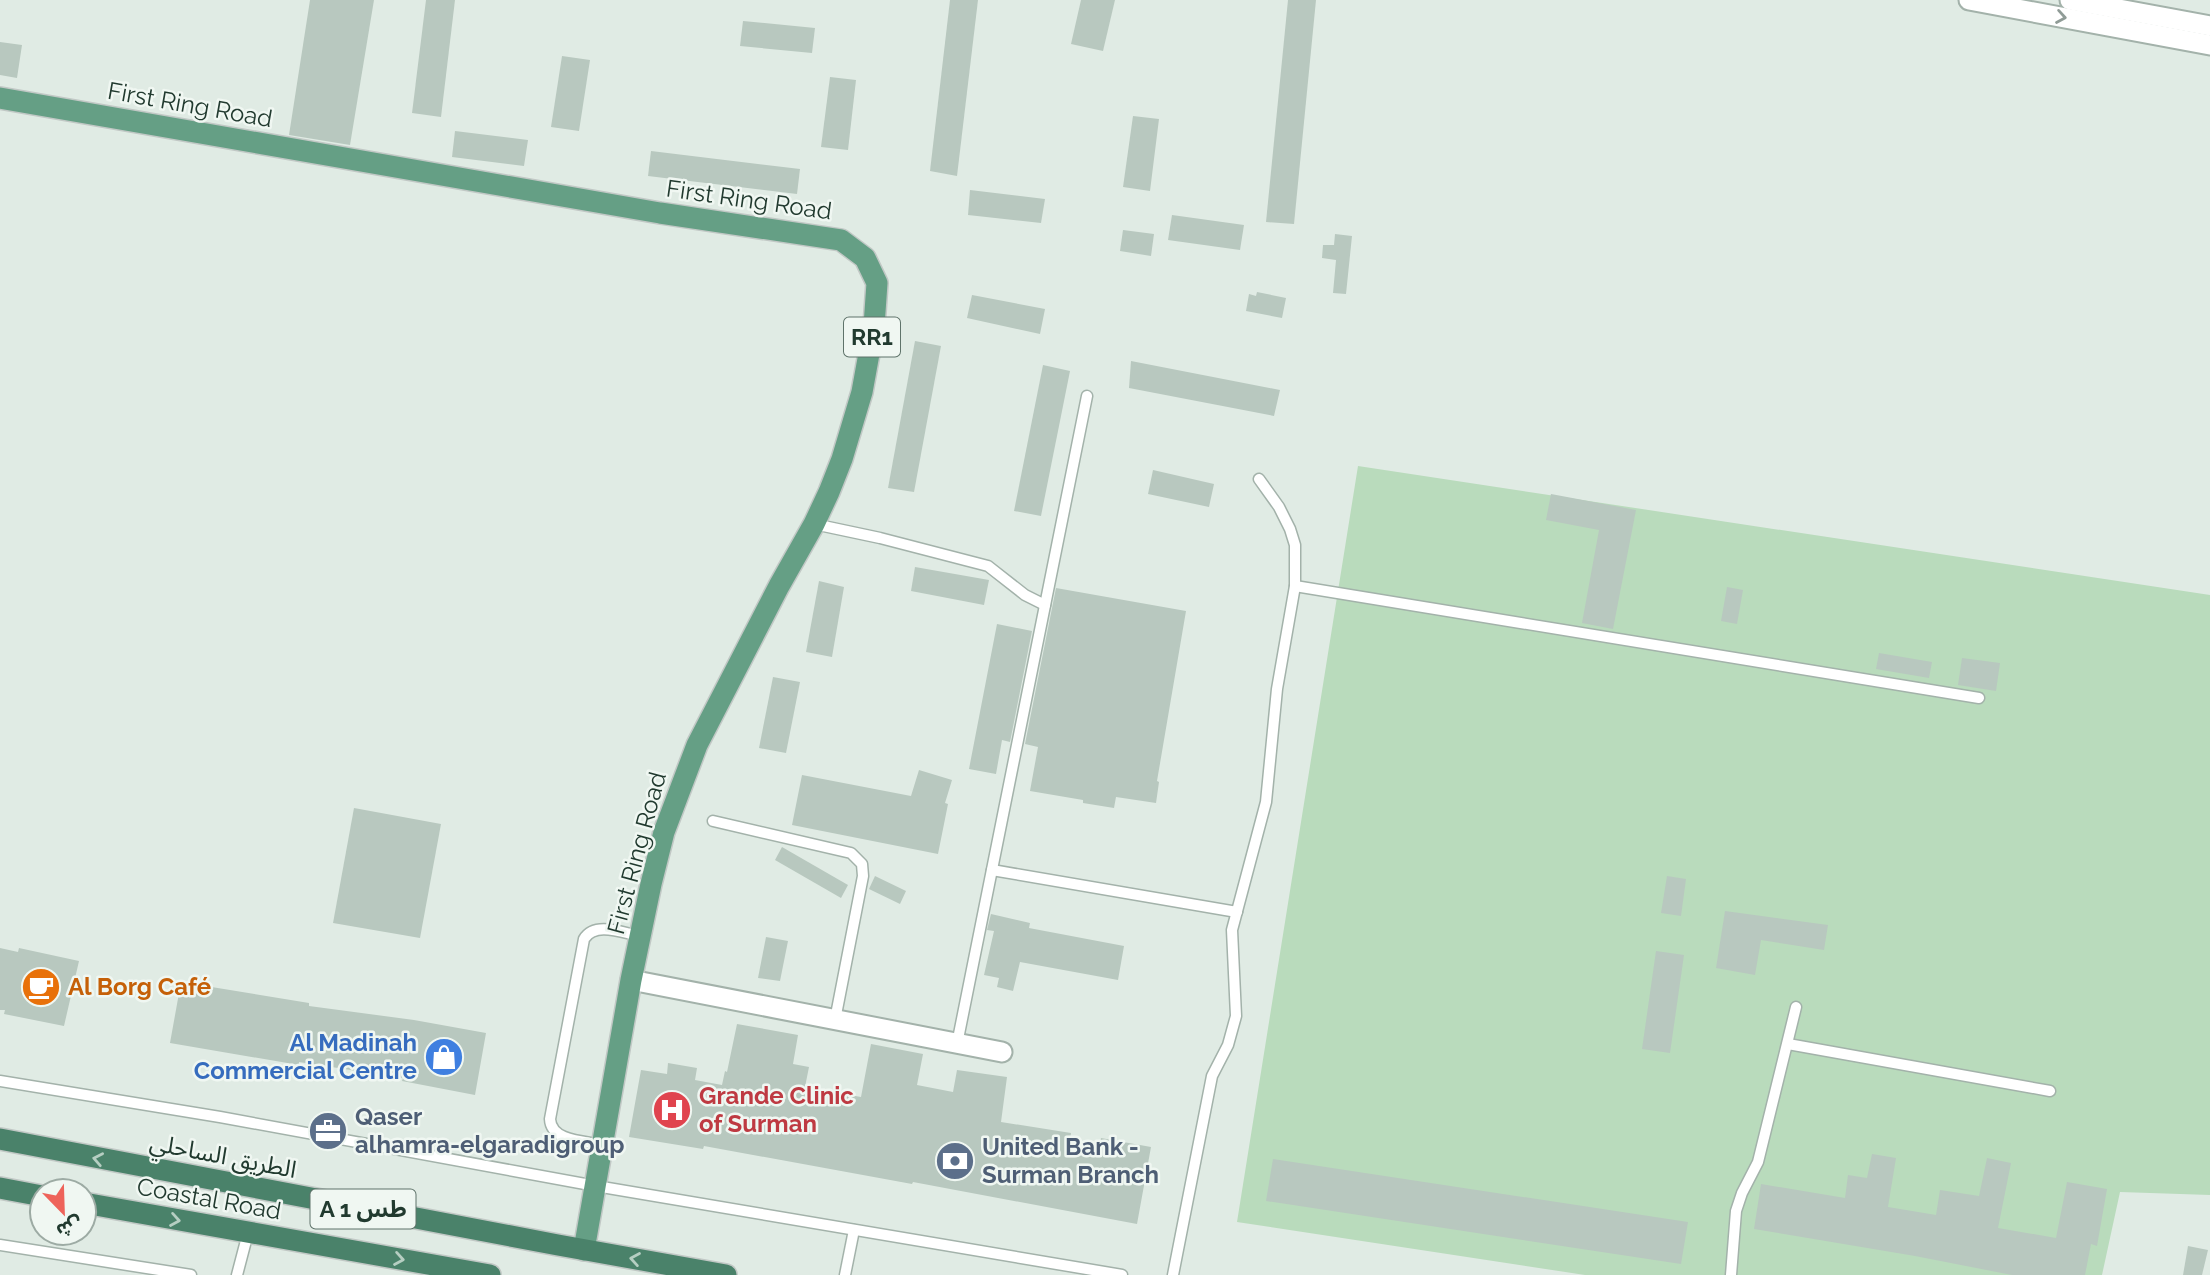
<svg xmlns="http://www.w3.org/2000/svg" width="2210" height="1275" viewBox="0 0 2210 1275" font-family="Raleway,'Noto Sans Arabic',sans-serif">
<rect width="100%" height="100%" fill="#e0ebe4"/>
<path fill="#b9dbbc" d="M1358 466 2210 595V1195L2120 1192 2102 1275H1585L1237 1222Z"/>
<g fill="#b8c8bf">
<path d="M310 0H374L350 145 289 135Z"/>
<path d="M426 0H455L441 117 412 113Z"/>
<path d="M950 0H978L957 176 930 171Z"/>
<path d="M1081 0H1115L1103 51 1071 44Z"/>
<path d="M1288 0H1316L1294 224 1266 222Z"/>
<path d="M743 21 815 28 812 53 740 46Z"/>
<path d="M0 42 22 45 17 78 0 75Z"/>
<path d="M562 56 590 60 579 131 551 127Z"/>
<path d="M830 77 856 80 848 150 821 147Z"/>
<path d="M1133 116 1159 119 1150 191 1123 187Z"/>
<path d="M455 131 528 140 524 166 452 157Z"/>
<path d="M651 151 800 169 797 194 648 176Z"/>
<path d="M970 190 1045 199 1041 223 968 215Z"/>
<path d="M1172 215 1244 225 1240 250 1168 240Z"/>
<path d="M1123 230 1154 234 1151 256 1120 251Z"/>
<path d="M1335 234 1352 236 1346 294 1333 293 1336 260 1322 258 1323 245H1334Z"/>
<path d="M1257 292 1286 298 1282 318 1246 311 1249 294 1256 296Z"/>
<path d="M972 295 1045 309 1040 334 967 318Z"/>
<path d="M915 341 941 346 914 492 888 488Z"/>
<path d="M1131 361 1280 390 1274 416 1129 388Z"/>
<path d="M1043 365 1070 371 1041 516 1014 511Z"/>
<path d="M1153 470 1214 484 1209 507 1148 494Z"/>
<path d="M1551 494 1636 510 1613 629 1582 623 1599 530 1546 520Z"/>
<path d="M915 567 989 580 984 605 911 591Z"/>
<path d="M819 581 844 587 832 657 806 652Z"/>
<path d="M1727 587 1743 590 1737 624 1721 621Z"/>
<path d="M1056 588 1186 611 1157 781 1159 782 1156 803 1116 797 1114 808 1083 803V800L1030 791 1038 747 1025 744Z"/>
<path d="M997 624 1032 631 1010 742 1002 740 996 774 969 769Z"/>
<path d="M1879 653 1932 662 1929 678 1876 669Z"/>
<path d="M1962 658 2000 663 1996 691 1958 685Z"/>
<path d="M773 677 800 682 786 753 759 748Z"/>
<path d="M919 770 952 780 945 803 948 804 938 854 792 825 802 775 911 796Z"/>
<path d="M354 808 441 824 420 938 333 923Z"/>
<path d="M782 847 848 885 841 898 775 860Z"/>
<path d="M875 876 906 891 900 904 869 889Z"/>
<path d="M1667 876 1686 879 1681 916 1661 913Z"/>
<path d="M1725 911 1828 925 1824 950 1761 940 1755 975 1716 968Z"/>
<path d="M991 914 1030 923 1029 928 1124 946 1118 980 1020 962 1013 991 997 987 999 978 984 975 994 931 987 930Z"/>
<path d="M766 937 788 941 780 981 758 978Z"/>
<path d="M0 948 18 952 19 948 79 961 64 1026 4 1014 5 1010H0Z"/>
<path d="M1656 951 1684 955 1670 1053 1642 1049Z"/>
<path d="M181 982 309 1003V1006L414 1020 486 1033 475 1095 402 1081 403 1078 299 1062V1065L170 1043Z"/>
<path d="M737 1024 798 1035 793 1064 809 1067 805 1087 861 1097 871 1044 923 1054 917 1085 953 1092 957 1070 1007 1077 1001 1122 1071 1133 1069 1146 1099 1151 1101 1138 1151 1147 1137 1224 913 1182 912 1184 704 1146 703 1149 629 1137 641 1070 667 1074 668 1063 697 1068 695 1080 722 1085 725 1071 727 1072Z"/>
<path d="M1872 1154 1896 1158 1888 1207 1936 1215 1940 1190 1979 1196 1987 1158 2011 1163 1998 1228 2056 1238 2067 1182 2107 1189 2097 1246 2091 1244 2085 1275H2012L1915 1256 1754 1229 1761 1184 1845 1198 1848 1175 1867 1178Z"/>
<path d="M1273 1159 1688 1222 1681 1264 1266 1201Z"/>
<path d="M2188 1246 2208 1250 2202 1275H2183Z"/>
</g>
<g fill="none" stroke-linecap="round" stroke-linejoin="round">
<g stroke="#a3b2aa" stroke-width="13">
<g id="service">
<path d="M814 524 880 538 988 566 1025 595 1045 605"/>
<path d="M1295 586 1979 698"/>
<path d="M713 821 851 853 862 864 863 876 835 1020"/>
<path d="M992 870 1237 912"/>
<path d="M957 1044 1087 396"/>
<path d="M1788 1044 2050 1091"/>
<path d="M0 1081 220 1117 596 1186 1122 1275"/>
<path d="M603 1145C586 1141 551 1142 550 1119L584 939C595 921 623 933 640 936"/>
<path d="M0 1245 191 1275"/>
<path d="M237 1275 248 1233"/>
<path d="M845 1275 854 1230"/>
<path d="M1173 1275 1212 1076 1228 1045 1236 1016 1232 930 1266 802 1277 689 1295 586V545L1290 529 1279 507 1259 479"/>
<path d="M1731 1275 1736 1211 1742 1193 1758 1162 1796 1007"/>
</g>
</g>
<g stroke="#a3b2aa" stroke-width="23">
<g id="minor">
<path d="M1969 0 2210 45"/>
<path d="M2070 0 2210 26"/>
<path d="M631 980 1002 1052"/>
</g>
</g>
<g stroke="#c1c8c5" stroke-width="24">
<path id="primary" d="M0 98 660 213 841 240 865 258 877 283 874 326 862 392 842 459 829 492 814 524 779 586 697 745 664 832 651 884 631 980 584 1250"/>
</g>
<g stroke="#c1c8c5" stroke-width="24">
<g id="trunk">
<path d="M0 1139 558 1245 726 1275"/>
<path d="M0 1188 42 1196"/>
<path d="M84 1203 490 1275"/>
</g>
</g>
<use href="#service" stroke="#fff" stroke-width="10"/>
<use href="#minor" stroke="#fff" stroke-width="19"/>
<use href="#primary" stroke="#659f85" stroke-width="21"/>
<use href="#trunk" stroke="#4a826a" stroke-width="21"/>
</g>
<defs><path id="oneway-chevron" d="M-2-3.5L2.5 0L-2 3.5" fill="none" stroke-width="1.6" stroke-linecap="round" stroke-linejoin="round" transform="scale(1.75)"/></defs>
<use stroke="#909c97" href="#oneway-chevron" transform="translate(2061 17) rotate(10)"/>
<g stroke="#b6cec2">
<use href="#oneway-chevron" transform="translate(98 1159) rotate(-169)"/>
<use href="#oneway-chevron" transform="translate(175 1220) rotate(10)"/>
<use href="#oneway-chevron" transform="translate(399 1259) rotate(10)"/>
<use href="#oneway-chevron" transform="translate(635 1259) rotate(-170)"/>
</g>
<defs>
<g id="cafe-disc" transform="scale(2.0125)"><circle r="9.5" fill="#e8710a" stroke="#f0f7f2"/><path d="M-5.5-4.5H6V0H3Q3 3.5 0 3.5H-2.5Q-5.5 3.5-5.5 0ZM3-3.2v2h1.7v-2ZM-6 4.5H4V6H-6Z" fill="#fff"/></g>
<g id="shop-disc" transform="scale(2.0125)"><circle r="9.5" fill="#3f7fe0" stroke="#f0f7f2"/><path d="M-5-2.5h2.3a2.7 3.5 0 0 1 5.4 0H5L5.5 6h-11ZM-1.5-2.5h3a1.5 2.3 0 0 0-3 0Z" fill="#fff"/></g>
<g id="hospital-disc" transform="scale(2.0125)"><circle r="9.5" fill="#e0444e" stroke="#f0f7f2"/><path d="M-5-5h3v3.5h4V-5h3V5h-3V1.5h-4V5h-3Z" fill="#fff"/></g>
<g id="office-disc" transform="scale(2.0125)"><circle r="9.5" fill="#5c6f8a" stroke="#f0f7f2"/><path d="M-6-3h4V-5.5h4V-3h4V5H-6ZM-1-4.5V-3h2v-1.5ZM-6 0V1H6V0Z" fill="#fff"/></g>
<g id="bank-disc" transform="scale(2.0125)"><circle r="9.5" fill="#5c6f8a" stroke="#f0f7f2"/><path d="M-6-4H6V4H-6ZM0-2.3a2.3 2.3 0 1 0 0 4.6a2.3 2.3 0 1 0 0-4.6Z" fill="#fff"/></g>
</defs>
<g fill-rule="evenodd">
<use href="#cafe-disc" x="41" y="987"/>
<use href="#shop-disc" x="444" y="1057"/>
<use href="#hospital-disc" x="672" y="1110"/>
<use href="#office-disc" x="328" y="1131"/>
<use href="#bank-disc" x="955" y="1161"/>
</g>
<g text-anchor="middle" stroke-width="5" stroke-linejoin="round" paint-order="stroke">
<g fill="#f0f7f2" stroke="#5f736a" stroke-width="2">
<rect x="844" y="317.5" width="56" height="39" rx="5"/>
<rect x="310.5" y="1189.5" width="105" height="39" rx="5"/>
</g>
<g font-size="23" font-weight="bold" fill="#213a2f">
<text x="872" y="345">RR1</text>
<text x="363" y="1217">A 1 طس</text>
</g>
<g font-size="24" fill="#213a2f" stroke="#f0f7f2">
<text transform="translate(190 105) rotate(10)" y="8">First Ring Road</text>
<text transform="translate(749 200) rotate(8)" y="8">First Ring Road</text>
<text transform="translate(637 853) rotate(-75)" y="8">First Ring Road</text>
<text transform="translate(223 1156) rotate(11)" y="8">الطريق الساحلي</text>
<text transform="translate(209 1199) rotate(10)" y="8">Coastal Road</text>
</g>
<g font-size="24" font-weight="bold" fill="#c56008" stroke="#f0f7f2" text-anchor="start">
<text x="68" y="995">Al Borg Café</text>
</g>
<g font-size="24" font-weight="bold" fill="#366cbe" stroke="#f0f7f2" text-anchor="end">
<text x="417" y="1051">Al Madinah<tspan x="417" dy="28">Commercial Centre</tspan></text>
</g>
<g font-size="24" font-weight="bold" fill="#be3a42" stroke="#f0f7f2" text-anchor="start">
<text x="699" y="1104">Grande Clinic<tspan x="699" dy="28">of Surman</tspan></text>
</g>
<g font-size="24" font-weight="bold" fill="#4e5e75" stroke="#f0f7f2" text-anchor="start">
<text x="355" y="1125">Qaser<tspan x="355" dy="28">alhamra-elgaradigroup</tspan></text>
<text x="982" y="1155">United Bank -<tspan x="982" dy="28">Surman Branch</tspan></text>
</g>
</g>
<g transform="translate(63 1212) rotate(157)"><circle r="33" fill="#f0f7f2" stroke="#9daba4" stroke-width="2"/>
<path d="M0-5L12 26L0 18L-12 26Z" fill="#ee635a"/>
<text y="-10" font-size="19" font-weight="bold" text-anchor="middle" fill="#213a2f">ش</text>
</g>
</svg>
